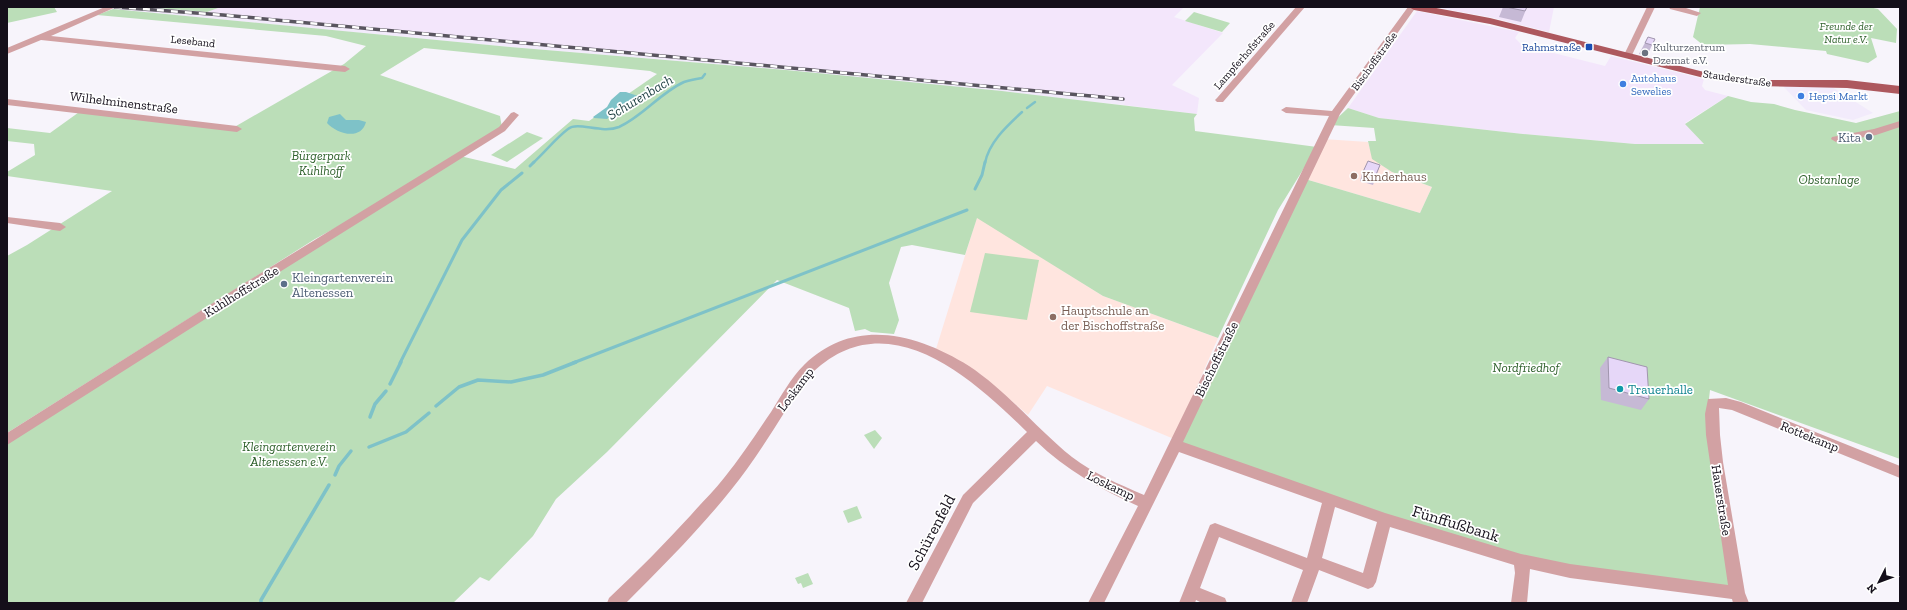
<svg xmlns="http://www.w3.org/2000/svg" width="1907" height="610" viewBox="0 0 1907 610" font-family="'Zilla Slab',serif">
<rect width="100%" height="100%" fill="#f7f4fb"/>
<g fill="#f2ebfb">
<path d="M89 7H144L226 14 1125 98 1124 105 786 70 510 47Z"/>
<path d="M1782 85H1829L1873 113 1853 120 1806 110Z"/>
</g>
<g fill="#f3e6fb">
<path d="M241 7H1184L1174 17 1223 33 1172 85 1199 98 1197 114 1124 105 1125 98 207 12 218 8Z"/>
<path d="M1435 7H1554L1549 32 1494 18Z"/>
<path d="M1417 11 1519 32 1515 38 1522 45 1605 66 1611 56 1704 79 1702 86 1705 90 1728 96 1685 123 1704 144H1635L1523 134 1379 118 1348 108Z"/>
</g>
<g fill="#ffe5df">
<path d="M1323 139 1368 142 1373 159 1392 172 1432 187 1420 213 1305 179Z"/>
<path d="M977 217 1103 296 1218 338 1174 439 1047 386 1028 415 979 373 936 349Z"/>
</g>
<g fill="#bbdeb8">
<path d="M7 7H54L57 12 7 23Z"/>
<path d="M144 7H241L218 8 207 12Z"/>
<path d="M1700 7H1869L1878 9 1897 29 1896 43 1871 38 1877 57 1868 63 1827 54 1826 51 1750 44 1703 45 1693 37Z"/>
<path d="M113 9 510 47 786 70 1002 91 1197 114 1194 118 1195 131 1317 147 1278 210 1218 338 1103 296 977 218 965 255 912 245 901 247 889 283 899 320 894 334 871 332 865 329 855 331 849 308 777 280 607 452 556 499 533 536 489 581 480 577 453 603H7V443L460 156 515 169 573 119 589 121 657 74 650 71 424 48 380 75 500 116 502 128 352 219 315 239 7 433V256L27 245 112 191 7 176V172L35 155 34 144 7 141V128L50 133 82 110 231 129 344 64 366 46 326 36 97 15Z"/>
<path d="M1194 12 1230 23 1222 32 1185 21Z"/>
<path d="M1728 96 1751 102 1774 104 1795 110 1856 123 1900 111V459L1710 390 1707 416 1737 592 1522 560 1178 444 1305 179 1420 213 1432 187 1392 172 1372 159 1368 141H1376L1374 128 1330 125 1348 108 1379 118 1523 134 1635 144H1704L1685 124Z"/>
<path d="M527 132 543 138 507 162 491 155Z"/>
<path d="M985 253 1039 260 1027 320 970 312Z"/>
<path d="M875 430 882 438 874 449 864 435Z"/>
<path d="M857 506 862 518 848 523 843 511Z"/>
<path d="M808 573 813 584 803 588 801 583 798 584 795 578Z"/>
</g>
<g fill="#7ec2c8">
<path d="M620 92H626L638 96 607 119 594 118 593 117 607 107 611 100Z"/>
<path d="M340 114 346 120H359L366 122C361 141 337 134 327 123L329 117Z"/>
</g>
<g fill="none" stroke-linecap="round" stroke-linejoin="round">
<g stroke="#7ec2c8" stroke-width="2.5">
<path d="M1027 108 1035 102"/>
<path d="M533 163C545 152 556 138 568 129 578 121 601 134 619 127 643 116 660 93 684 82 690 80 696 79 702 78L705 74"/>
<path d="M985 163C989 142 1007 126 1022 112"/>
</g>
<g stroke="#7ec2c8" stroke-width="3">
<path d="M530 166 534 162"/>
<path d="M975 189 982 175 985 162"/>
<path d="M400 363 462 240 501 190 522 173"/>
<path d="M573 363 967 210"/>
</g>
<g stroke="#7ec2c8" stroke-width="3.5">
<path d="M390 384 401 362"/>
<path d="M436 406 459 387 478 380 511 382 543 375 576 362"/>
<path d="M370 417 375 404 386 391"/>
<path d="M369 447 406 432 429 413"/>
<path d="M335 475 339 466 351 451"/>
<path d="M261 603V600L329 485"/>
</g>
<g fill="#d2a1a3" fill-rule="evenodd">
<path d="M105 7H116L51 36 345 66 350 69 345 72 41 40 7 54V48Z"/>
<path d="M1296 7H1305L1223 102H1217L1215 100 1217 98Z"/>
<path d="M1408 7H1416L1340 114 1183 442 1385 513 1521 554 1570 564 1728 585 1706 435 1705 414 1708 399 1726 398 1741 402 1900 466V478L1732 410 1719 408 1720 435 1723 462 1745 593 1749 603H1733L1732 599 1570 578 1530 569 1527 603H1511L1515 573 1514 565 1390 527 1376 582 1373 587 1368 589 1319 570 1307 603H1291L1303 570 1219 537 1200 588 1225 598 1227 603H1202L1196 600 1195 603H1179L1210 525 1215 523 1307 558 1322 503 1179 452 1104 603H1088L1138 506C1100 489 1066 470 1036 441L973 503 922 603H906L963 495 1027 432C972 378 888 301 813 372 801 383 793 399 784 413 772 432 760 451 747 469 712 517 668 561 626 603H607L609 598C638 571 665 543 691 515 702 502 714 491 724 478 741 457 756 434 771 412 781 396 791 378 804 365 853 317 916 333 969 366 1008 392 1036 428 1072 457 1094 474 1119 484 1144 495L1329 116 1286 113 1281 110 1286 107 1332 111ZM1335 507 1377 522 1363 573 1322 558Z"/>
<path d="M1647 7H1655L1632 55 1628 58 1625 57 1624 55Z"/>
<path d="M1669 7H1683L1701 13 1697 16 1670 9Z"/>
<path d="M7 99 237 126 242 129 237 132 7 105Z"/>
<path d="M514 112 519 115 505 131 251 290 7 445V433L243 284 499 127 511 113Z"/>
<path d="M1900 121V127L1876 135 1836 142 1831 139 1832 137 1874 129Z"/>
<path d="M7 217 60 223 66 227 60 231 7 223Z"/>
</g>
<path fill="#ad585e" fill-rule="evenodd" d="M1409 7H1431L1490 18 1708 73 1759 80H1847L1900 86V94L1847 88 1759 86 1708 79 1490 24 1414 10Z"/>
<g stroke="#59555f" stroke-width="3.5">
<path id="rail" d="M115 7 223 15 1123 99"/>
</g>
<use href="#rail" stroke="#fff" stroke-width="2.5" stroke-dasharray="7" stroke-linecap="butt"/>
</g>
<g fill="#c6b9d5">
<path d="M1503 7H1527L1521 22 1499 17Z"/>
<path d="M1648 37 1652 45 1647 56 1639 54Z"/>
<path d="M1380 165 1373 185 1360 181 1362 174Z"/>
<path d="M1608 357 1649 399 1641 410 1601 400 1600 368Z"/>
</g>
<g fill="#e6d7f8" stroke="#a196ae">
<path d="M1506 7H1527L1525 11Z"/>
<path d="M1648 37 1655 39 1652 45 1645 43Z"/>
<path d="M1368 161 1380 165 1375 177 1362 174Z"/>
<path d="M1608 357 1647 367 1649 399 1609 388Z"/>
</g>
<rect fill="#1a4fb4" stroke="#fff" stroke-width="1.5" x="1585" y="43" width="8" height="8" rx="2"/>
<circle fill="#6b7280" stroke="#fff" stroke-width="1.5" cx="1645" cy="53" r="4"/>
<g fill="#3f7fe0" stroke="#fff" stroke-width="1.5">
<circle cx="1623" cy="84" r="4"/>
<circle cx="1801" cy="96" r="4"/>
</g>
<g fill="#5c6f8a" stroke="#fff" stroke-width="1.5">
<circle cx="1869" cy="137" r="4"/>
<circle cx="284" cy="284" r="4"/>
</g>
<g fill="#8d6e63" stroke="#fff" stroke-width="1.5">
<circle cx="1354" cy="176" r="4"/>
<circle cx="1053" cy="317" r="4"/>
</g>
<circle fill="#0f9aa8" stroke="#fff" stroke-width="1.5" cx="1620" cy="389" r="4"/>
<g text-anchor="middle" stroke-width="3.5" stroke-linejoin="round" paint-order="stroke">
<g font-size="11" font-style="italic" fill="#2f612c" stroke="#fff">
<text x="1846" y="30">Freunde der<tspan x="1846" dy="13">Natur e.V.</tspan></text>
</g>
<g font-size="11" fill="#140f1a" stroke="#fff">
<text transform="translate(193 41) rotate(6)" y="4">Leseband</text>
<text transform="translate(1244 55) rotate(-49)" y="4">Lampferhofstraße</text>
<text transform="translate(1374 61) rotate(-54)" y="4">Bischoffstraße</text>
<text transform="translate(1737 78) rotate(8)" y="4">Stauderstraße</text>
</g>
<g font-size="11" fill="#164399" stroke="#fff" text-anchor="end">
<text x="1581" y="51">Rahmstraße</text>
</g>
<g font-size="11" fill="#5b616d" stroke="#fff" text-anchor="start">
<text x="1653" y="51">Kulturzentrum<tspan x="1653" dy="13">Dzemat e.V.</tspan></text>
</g>
<g font-size="11" fill="#366cbe" stroke="#fff" text-anchor="start">
<text x="1631" y="82">Autohaus<tspan x="1631" dy="13">Sewelies</tspan></text>
<text x="1809" y="100">Hepsi Markt</text>
</g>
<g font-size="13" fill="#140f1a" stroke="#fff">
<text transform="translate(124 102) rotate(7)" y="5">Wilhelminenstraße</text>
<text transform="translate(241 291) rotate(-32)" y="5">Kuhlhoffstraße</text>
<text transform="translate(1216 359) rotate(-64)" y="5">Bischoffstraße</text>
<text transform="translate(795 389) rotate(-53)" y="5">Loskamp</text>
<text transform="translate(1810 436) rotate(22)" y="5">Rottekamp</text>
<text transform="translate(1111 485) rotate(26)" y="5">Loskamp</text>
<text transform="translate(1722 500) rotate(81)" y="5">Hauerstraße</text>
</g>
<g font-size="13" fill="#4e5e75" stroke="#fff" text-anchor="end">
<text x="1861" y="142">Kita</text>
<text x="292" y="282" text-anchor="start">Kleingartenverein<tspan x="292" dy="15">Altenessen</tspan></text>
</g>
<g font-size="13" font-style="italic" fill="#2f612c" stroke="#fff">
<text x="321" y="160">Bürgerpark<tspan x="321" dy="15">Kuhlhoff</tspan></text>
<text x="1829" y="184">Obstanlage</text>
<text x="1526" y="372">Nordfriedhof</text>
<text x="289" y="451">Kleingartenverein<tspan x="289" dy="15">Altenessen e.V.</tspan></text>
</g>
<g font-size="13" fill="#785e54" stroke="#fff" text-anchor="start">
<text x="1362" y="181">Kinderhaus</text>
<text x="1061" y="315">Hauptschule an<tspan x="1061" dy="15">der Bischoffstraße</tspan></text>
</g>
<g font-size="13" fill="#0d838f" stroke="#fff" text-anchor="start">
<text x="1628" y="394">Trauerhalle</text>
</g>
<g font-size="14" font-style="italic" fill="#183a3d" stroke="#fff">
<text transform="translate(640 97) rotate(-31)" y="5">Schurenbach</text>
</g>
<g font-size="16" fill="#140f1a" stroke="#fff">
<text transform="translate(1456 523) rotate(17)" y="6">Fünffußbank</text>
<text transform="translate(931 532) rotate(-62)" y="6">Schürenfeld</text>
</g>
</g>
<rect width="1907" height="610" fill="none" stroke="#140f1a" stroke-width="16"/>
<g transform="translate(1879 582) rotate(228)" stroke="#ffffff" stroke-width="3" paint-order="stroke">
<path d="M0-3L7 15L0 10L-7 15Z" fill="#140f1a"/>
<text y="-6" font-size="11" font-weight="bold" text-anchor="middle" fill="#140f1a">N</text>
</g>
</svg>
